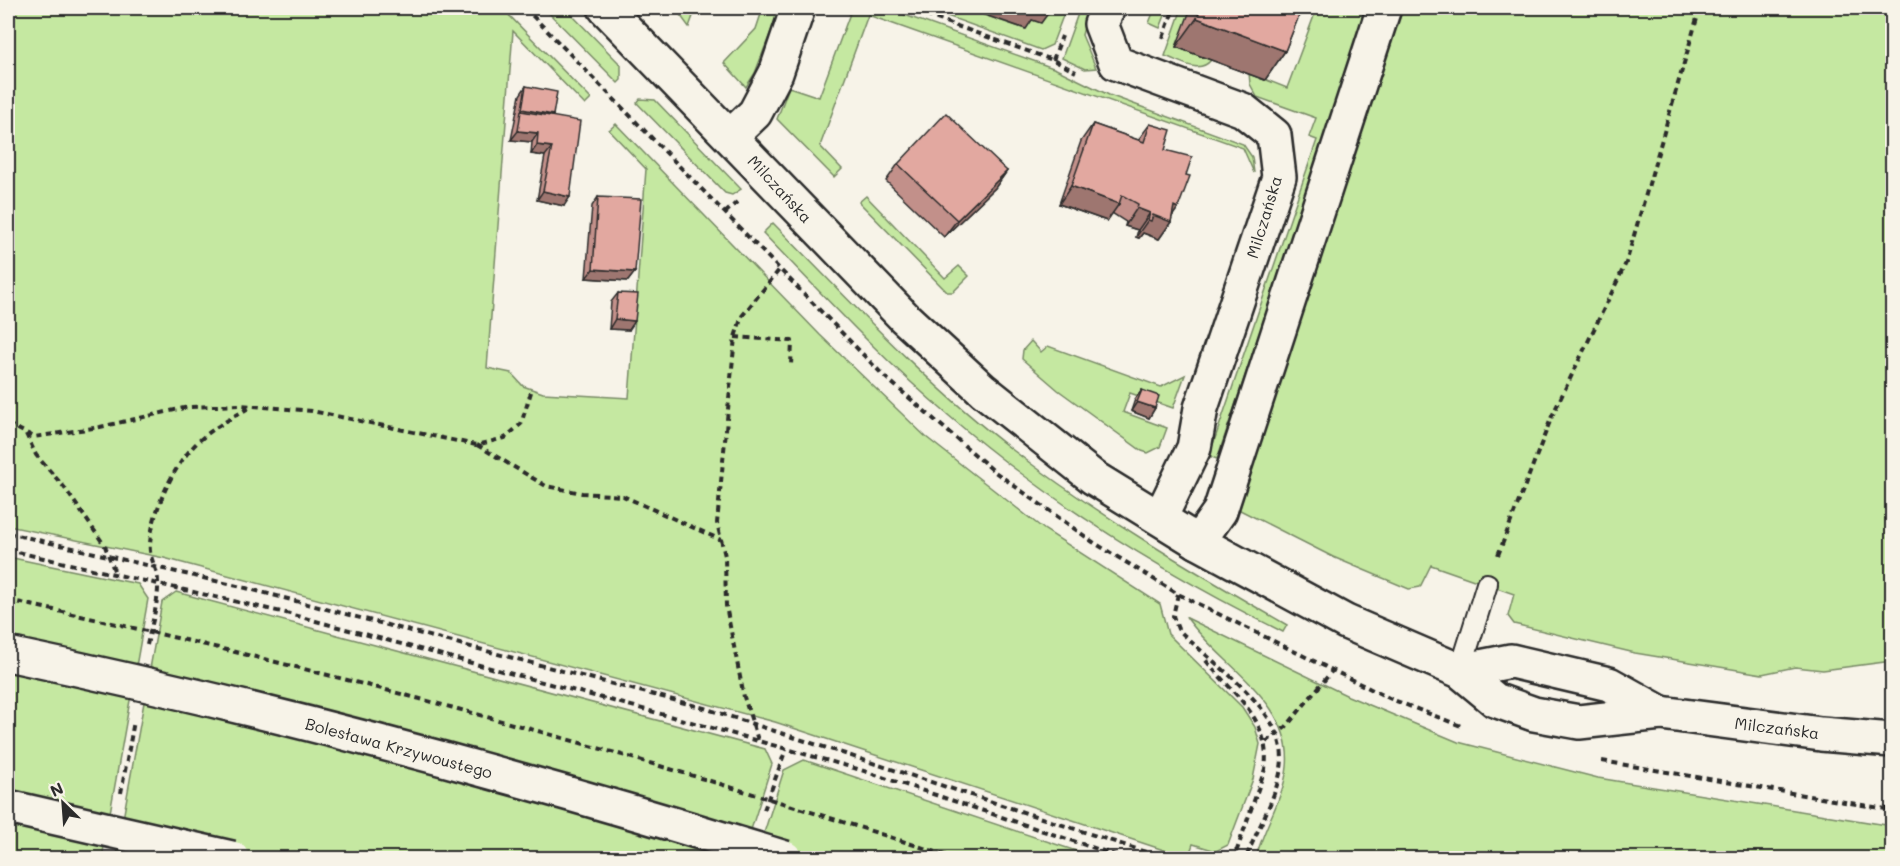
<svg xmlns="http://www.w3.org/2000/svg" width="1900" height="866" viewBox="0 0 1900 866" font-family="Mali,sans-serif">
<rect width="100%" height="100%" fill="#f7f3e8"/>
<filter id="ink" filterUnits="userSpaceOnUse"><feTurbulence type="fractalNoise" baseFrequency=".0167" numOctaves="2"/><feDisplacementMap in="SourceGraphic" scale="12" xChannelSelector="R" yChannelSelector="G"/><feConvolveMatrix kernelMatrix="1 2 1 2 8 2 1 2 1" color-interpolation-filters="sRGB"/></filter>
<g filter="url(#ink)">
<g fill="#c5e8a1" stroke="#788a66" stroke-width="1.5">
<path d="M8 8H492L496 11 502 8 591 99 585 105 513 31 487 368 511 373 523 386 543 393 629 398 646 169 609 130 616 124 820 335 926 437 1045 530 1160 604 1168 634 1242 707 1255 727 1260 744 1253 779 1228 845 1216 851 1193 844 1188 858 775 722 164 558 8 526Z"/>
<path d="M544 8H565L621 65V80L618 83Z"/>
<path d="M675 8H696L689 27Z"/>
<path d="M763 8H780L755 73 746 87 724 63 756 29Z"/>
<path d="M852 8H885L1056 69 1109 95 1243 144 1252 157 1254 173 1243 148 868 15 820 146 842 169 834 177 777 119 789 87 819 97Z"/>
<path d="M925 8H964L1025 29C1033 11 1047 8 1066 8L1052 45 1041 50Z"/>
<path d="M1080 8H1089L1082 35 1096 68 1085 69 1062 58Z"/>
<path d="M1155 8H1168L1160 28 1149 23Z"/>
<path d="M1182 8H1191L1177 47 1211 60C1199 75 1180 61 1165 56Z"/>
<path d="M1317 8H1369L1217 459 1209 456 1317 140 1309 137 1316 118 1257 97 1250 84 1249 73 1287 88Z"/>
<path d="M1403 8H1892V661L1823 670 1795 667 1762 674 1635 653 1514 624 1508 616 1514 594 1431 565 1420 587 1409 589 1333 557 1238 509 1244 470Z"/>
<path d="M640 99 655 100 741 189 732 195 725 193 637 103Z"/>
<path d="M866 196 945 278 959 266 969 276 953 292H947L859 202Z"/>
<path d="M773 223C851 302 926 384 1014 451 1101 517 1193 571 1287 625L1283 632C1162 572 1050 503 948 415 882 359 823 295 763 233Z"/>
<path d="M1031 341 1041 352 1048 346 1161 387 1185 375 1173 408 1130 393 1123 412 1167 428 1160 447 1148 453 1142 451 1058 390 1022 359 1023 350Z"/>
<path d="M8 557 138 584 148 599 102 858H8Z"/>
<path d="M176 592 765 749 772 764 742 858H116L162 602Z"/>
<path d="M1187 618 1348 696 1458 742 1598 778 1892 826V858H1256C1263 828 1284 798 1287 767 1294 702 1219 664 1187 618Z"/>
<path d="M804 760 1097 858H756L784 770Z"/>
</g>
<g fill="none" stroke-linecap="round" stroke-linejoin="round">
<g stroke="#2b2b2b" stroke-width="24">
<path id="lane" d="M1460 671 1487 584"/>
</g>
<g stroke="#2b2b2b" stroke-width="38">
<g id="street">
<path d="M605 8 905 318 983 390 1094 478 1198 542 1346 622 1460 671 1495 700 1534 714 1579 722 1661 713 1821 734 1892 740"/>
<path d="M1108 8 1101 24 1116 63 1243 110 1274 135 1279 177 1201 408 1194 448 1160 518"/>
<path d="M731 136 755 113 776 73 798 8"/>
<path d="M1198 542 1220 511 1384 8"/>
<path d="M1460 671 1511 661 1609 684 1661 713"/>
</g>
</g>
<g stroke="#2b2b2b" stroke-width="4" stroke-dasharray="6 4.5" stroke-linecap="butt">
<path d="M525 8 884 376 995 472 1093 542 1178 594 1391 699 1461 726"/>
<path d="M906 8 1053 60 1076 72"/>
<path d="M1163 38 1174 8"/>
<path d="M1053 60 1062 36"/>
<path d="M725 213 737 202"/>
<path d="M735 337 792 341 791 366"/>
<path d="M8 424 34 437 100 427 188 407 242 405 312 411 476 445 505 438 521 424 532 389"/>
<path d="M26 434 36 455 64 487 105 546 115 573"/>
<path d="M477 445 546 486 582 493 623 496 721 540"/>
<path d="M8 533 246 588 704 708 1164 858"/>
<path d="M8 550 286 613 691 722 861 770 1124 858"/>
<path d="M1498 555 1552 416 1626 263 1700 8"/>
<path d="M1178 594 1173 616 1178 629C1212 665 1291 712 1281 768 1276 799 1257 829 1246 858"/>
<path d="M147 645C151 626 159 602 158 582 158 568 148 558 150 543 153 511 171 471 192 448 208 430 232 418 252 406"/>
<path d="M758 740 744 697 726 606 725 556 717 523 735 337 742 316 780 269"/>
<path d="M1266 742 1286 727 1332 671"/>
<path d="M1602 761 1892 810"/>
<path d="M121 793 134 721"/>
<path d="M764 810 786 749"/>
<path d="M1199 858 1201 853C1216 858 1224 861 1237 850L1265 769C1272 719 1232 694 1204 658"/>
</g>
<use href="#lane" stroke="#f7f3e8" stroke-width="20"/>
<use href="#street" stroke="#f7f3e8" stroke-width="33"/>
<g stroke="#2b2b2b" stroke-width="38" stroke-linecap="butt">
<g id="secondary-bridge">
<path d="M8 654C270 709 529 779 785 858"/>
<path d="M8 807 232 858"/>
</g>
</g>
<path stroke="#2b2b2b" stroke-width="4" stroke-dasharray="6 4.5" stroke-linecap="butt" d="M8 600C328 669 643 755 954 858"/>
<use href="#secondary-bridge" stroke="#f7f3e8" stroke-width="33"/>
</g>
<g fill="#c2908a" stroke="#2b2b2b" stroke-width="1.5">
<path d="M1191 8H1302L1285 51 1265 80 1176 47Z"/>
<path d="M526 86 553 115 552 116 564 206 537 200 545 156 531 154 532 142 511 140 520 95Z"/>
<path d="M1093 124 1138 140 1150 124 1165 150 1186 175 1178 208 1172 216 1171 222 1159 239 1143 233 1139 238 1136 237 1138 230 1125 226 1126 222 1112 213 1107 221 1059 204 1081 141Z"/>
<path d="M898 164 1007 171 995 188 944 237 886 181Z"/>
<path d="M598 197 635 272 628 281 586 278 592 206Z"/>
<path d="M618 293 629 330 609 329 611 302Z"/>
<path d="M1142 390 1155 408 1149 418 1131 411 1135 399Z"/>
</g>
<g fill="#9e7670" stroke="#2b2b2b" stroke-width="1.5">
<path d="M964 8H1052L1041 23 1032 20 1026 29Z"/>
<path d="M1197 18 1285 51 1265 80 1176 47Z"/>
<path d="M522 109 553 115 547 124 521 111Z"/>
<path d="M518 131 538 133 532 142 511 140Z"/>
<path d="M537 145 552 147 545 156 531 154Z"/>
<path d="M1007 171 995 188 944 237 957 220Z"/>
<path d="M1071 186 1119 204 1107 221 1059 204Z"/>
<path d="M543 191 570 197 564 206 537 200Z"/>
<path d="M1174 206 1178 208 1169 221 1171 222 1159 239 1143 233 1139 238 1136 237 1148 220 1153 215Z"/>
<path d="M1137 208 1150 213 1138 230 1125 226Z"/>
<path d="M593 269 635 272 628 281 586 278Z"/>
<path d="M615 319 635 321 629 330 609 329Z"/>
<path d="M1137 402 1155 408 1149 418 1131 411Z"/>
</g>
<g fill="#e2a8a0" stroke="#2b2b2b" stroke-width="1.5">
<path d="M1201 8H1302L1285 51 1197 18Z"/>
<path d="M526 86 557 92 553 115 522 109Z"/>
<path d="M521 111 580 121 570 197 543 191 552 147 537 145 538 133 518 131Z"/>
<path d="M946 113 1007 171 957 220 898 164Z"/>
<path d="M1093 124 1144 142 1150 124 1171 130 1165 150 1192 157 1186 175 1190 176 1178 208 1174 206 1171 222 1153 215 1151 221 1148 220 1150 213 1137 208 1138 204 1122 195 1119 204 1071 186Z"/>
<path d="M598 197 641 199 635 272 593 269Z"/>
<path d="M618 293 638 294 635 321 615 319Z"/>
<path d="M1142 390 1159 396 1155 408 1137 402Z"/>
</g>
</g>
<g text-anchor="middle" stroke-width="5" stroke-linejoin="round" paint-order="stroke">
<g font-size="16" fill="#2b2b2b" stroke="#f7f3e8">
<text transform="translate(780 189) rotate(47)" y="6">Milczańska</text>
<text transform="translate(1264 217) rotate(-73)" y="6">Milczańska</text>
<text transform="translate(1777 728) rotate(7)" y="6">Milczańska</text>
<text transform="translate(399 748) rotate(15)" y="6">Bolesława Krzywoustego</text>
</g>
</g>
<rect width="1900" height="866" fill="none" stroke="#f7f3e8" stroke-width="30"/>
<rect x="15" y="15" width="1870" height="836" fill="none" stroke="#2b2b2b" stroke-width="2" filter="url(#ink)"/>
<g transform="translate(63 803) rotate(335)" stroke="#f7f3e8" stroke-width="4.5" paint-order="stroke">
<path d="M0-4.5L10 22L0 15L-10 22Z" fill="#2b2b2b"/>
<text y="-9" font-size="16" font-weight="bold" text-anchor="middle" fill="#2b2b2b">N</text>
</g>
</svg>
